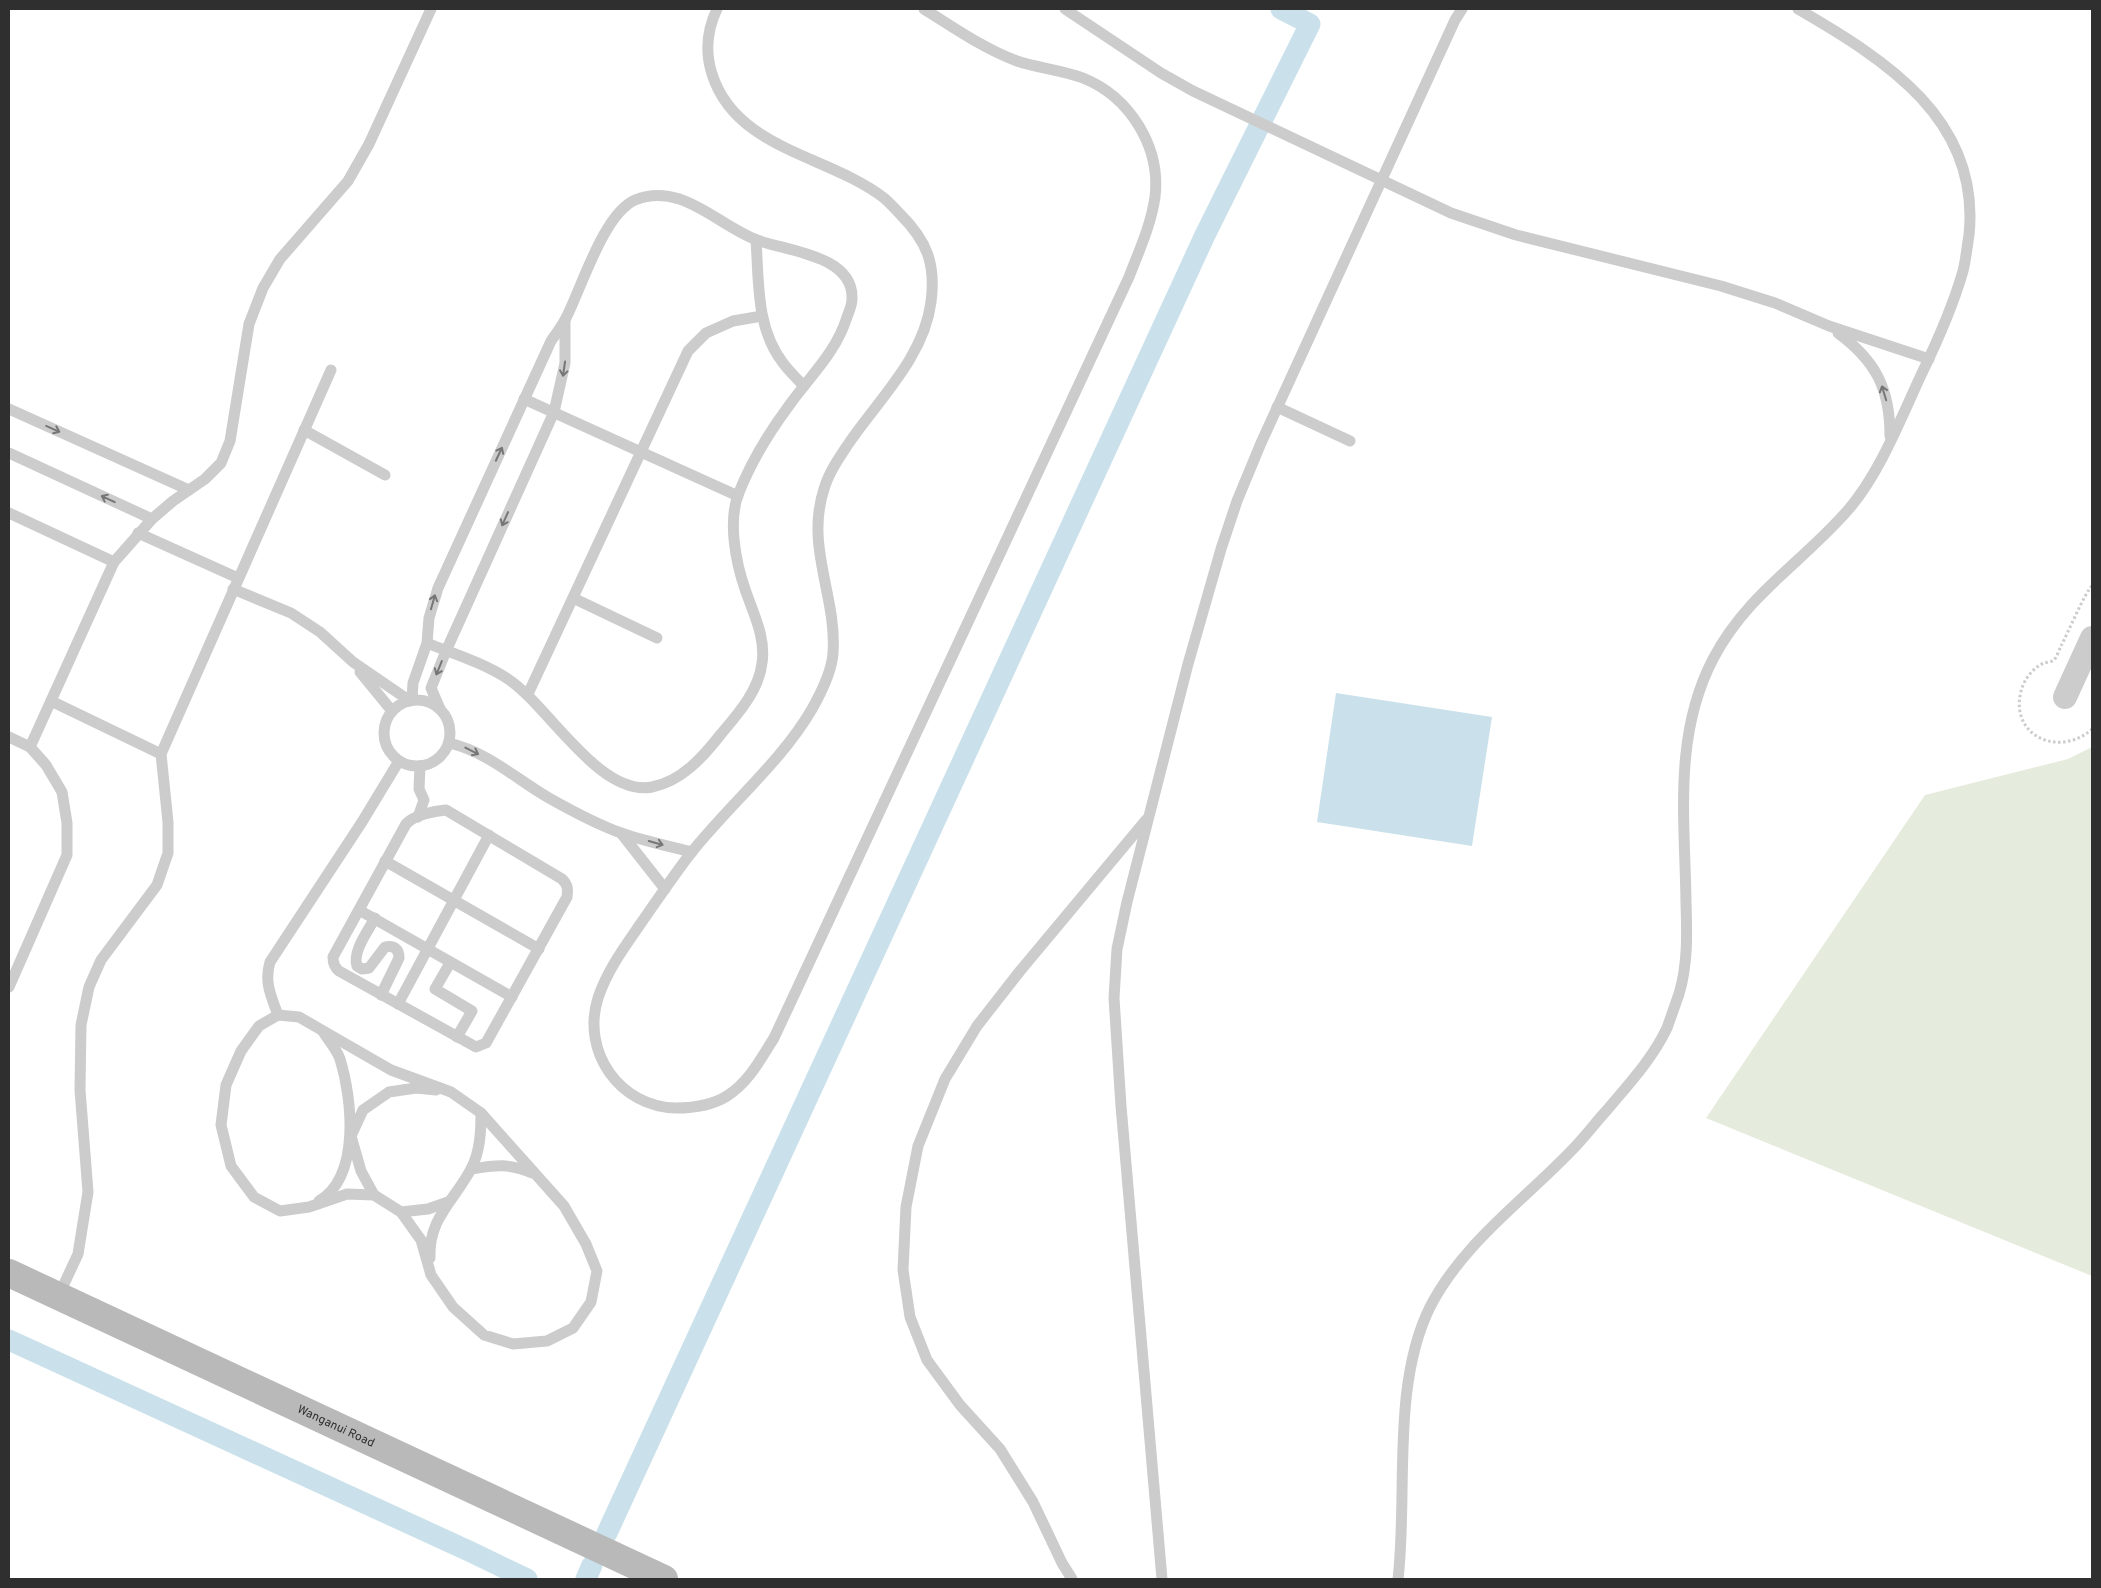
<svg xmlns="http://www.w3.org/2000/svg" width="2101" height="1588" viewBox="0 0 2101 1588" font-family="Overpass,sans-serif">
<rect width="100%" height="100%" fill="#fff"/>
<path fill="#e6ecdd" d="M2092 747V1276L1706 1118 1925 795 2068 759Z"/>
<path fill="#cae1eb" d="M1336 693 1492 717 1472 846 1317 822Z"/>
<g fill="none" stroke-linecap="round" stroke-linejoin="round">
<g stroke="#cae1eb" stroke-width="21">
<path d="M9 1340 471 1552 527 1579"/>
<path d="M607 1533 1205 235 1310 24 1281 9"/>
<path d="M586 1579 592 1565"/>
</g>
<path stroke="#ccc" stroke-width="3" stroke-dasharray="2.5 2.5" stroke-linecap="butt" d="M2092 586C2086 590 2067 635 2061 646 2059 650 2057 657 2054 660 2052 662 2047 662 2044 663 2031 669 2022 682 2020 696 2013 738 2061 757 2092 729"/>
<g stroke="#ccc" stroke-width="11">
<path d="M717 9C707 30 705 52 712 74 736 150 829 155 884 198 890 203 895 209 900 214 927 241 936 264 931 302 924 357 879 399 849 443 839 458 829 472 824 489 805 547 837 596 833 653 832 671 821 693 812 709 782 761 729 805 691 853 673 876 656 902 639 926 623 949 607 971 598 998 581 1052 620 1107 676 1108 694 1108 711 1106 727 1096 749 1082 760 1060 774 1038L1129 277C1139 251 1151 225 1155 197 1161 147 1130 97 1083 78 1062 70 1038 68 1017 61 984 49 953 27 924 9"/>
<path d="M1065 9 1161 73 1193 91 1451 213 1516 235 1721 286 1775 303 1829 326 1929 359"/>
<path d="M756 240C759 283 756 328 783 363 789 371 797 379 804 386"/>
<path d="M1838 333C1876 361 1890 389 1890 436"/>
<path d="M524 399 738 496"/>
<path d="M1277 407 1350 441"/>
<path d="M9 409 189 490"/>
<path d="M304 430 385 475"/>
<path d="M9 453 152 519"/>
<path d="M9 513 114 562"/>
<path d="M138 533 238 578"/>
<path d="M233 589 291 613 320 632 353 662 410 701"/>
<path d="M573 598 657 638"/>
<path d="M360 672 392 711"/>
<path d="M528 694 688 351 706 333 733 321 762 316"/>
<circle cx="417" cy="733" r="33"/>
<path d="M412 700 413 683 427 643 429 618 438 588 551 341C556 334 561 327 565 320 581 290 603 214 635 200 681 181 717 225 757 240 786 251 854 255 852 299 852 305 849 312 847 317 836 353 809 377 788 407 768 434 750 464 738 495 728 523 736 563 745 589 753 613 766 637 762 663 759 690 738 714 721 734 703 757 682 781 652 787 599 797 548 705 508 679 484 663 454 654 427 643"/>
<path d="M51 701 161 754"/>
<path d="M440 709 431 688 446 651 554 412 565 363V320"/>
<path d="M9 737 30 747 46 765 62 792 67 823V855L9 987"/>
<path d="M449 743C488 752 516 779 549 798 572 811 596 824 621 833 644 841 668 846 692 852"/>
<path d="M30 747 114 562 152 519 173 501 205 479 221 463 230 441 249 324 263 288 280 259 348 181 369 144 431 9"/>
<path d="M446 810 562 879C568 885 568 889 567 897L486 1043 476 1047 339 971C334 967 333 963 333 957L406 824C414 815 434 811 446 810Z"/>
<path d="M418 817 424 800 419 789 420 766"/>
<path d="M621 833 665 889"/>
<path d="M385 861 539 949"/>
<path d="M359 910 512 997"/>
<path d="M375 918C368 931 352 952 357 966L362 969 369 968 385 947C394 945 399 949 399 958L381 995"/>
<path d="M450 963 435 989 472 1011 457 1037"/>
<path d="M398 1004 489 835"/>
<path d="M278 1015 299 1017 391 1070 451 1092 481 1113 564 1206 586 1244 597 1271 591 1302 573 1328 547 1341 513 1344 484 1335 453 1307 431 1275 421 1240 401 1212 374 1195 347 1194 309 1207 280 1211 254 1197 231 1166 221 1125 226 1085 241 1051 259 1026Z"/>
<path d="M278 1015C271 996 264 982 270 962L362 822 399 761"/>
<path d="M471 1169C496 1165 509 1163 532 1173"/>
<path d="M374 1195 361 1171 351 1136 363 1110 389 1092 416 1088 436 1090"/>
<path d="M319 1201C361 1176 352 1098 340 1059 337 1050 329 1041 324 1033"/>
<path d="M401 1212 428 1209 448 1202"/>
<path d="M430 1258C428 1219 454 1201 471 1169 480 1152 481 1132 481 1113"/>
<path d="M58 1297 78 1254 88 1192 80 1090 81 1025 89 987 101 960 157 885 168 853V822L161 754 331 370"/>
<path d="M1072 1579 1062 1563 1033 1502 1000 1449 960 1405 927 1360 910 1317 903 1270 906 1207 918 1146 945 1079 977 1026 1020 971 1146 820"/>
<path d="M1162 1579 1121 1106 1114 998 1117 949 1127 902 1188 664 1221 549 1237 501 1261 443 1455 20 1462 9"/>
<path d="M1398 1579C1408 1494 1391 1386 1430 1307 1463 1243 1522 1202 1571 1151 1584 1138 1595 1123 1607 1110 1628 1085 1653 1058 1667 1028 1671 1017 1675 1005 1679 994 1688 964 1687 933 1686 903 1685 819 1673 736 1713 659 1747 594 1802 563 1848 510 1880 473 1901 418 1922 373 1938 340 1953 306 1963 271 1966 259 1967 247 1969 235 1981 120 1886 60 1798 9"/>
</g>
<path stroke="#ccc" stroke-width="24" d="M2065 697 2092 638"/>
<path stroke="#b9b9b9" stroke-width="28" id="s1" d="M9 1273 664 1579"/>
</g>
<defs><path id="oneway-shaft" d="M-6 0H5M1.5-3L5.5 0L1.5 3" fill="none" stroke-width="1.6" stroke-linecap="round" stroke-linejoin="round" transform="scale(1.25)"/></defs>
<g stroke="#767676">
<use href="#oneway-shaft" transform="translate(564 369) rotate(98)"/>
<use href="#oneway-shaft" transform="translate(1884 393) rotate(-107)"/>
<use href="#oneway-shaft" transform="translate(53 429) rotate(24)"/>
<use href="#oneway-shaft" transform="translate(499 454) rotate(-65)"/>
<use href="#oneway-shaft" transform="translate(108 499) rotate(-155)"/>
<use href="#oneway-shaft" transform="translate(505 519) rotate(114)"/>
<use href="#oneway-shaft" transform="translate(433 602) rotate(-74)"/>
<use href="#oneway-shaft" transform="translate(439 668) rotate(112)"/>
<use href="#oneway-shaft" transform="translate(472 751) rotate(27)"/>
<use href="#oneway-shaft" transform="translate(656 843) rotate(16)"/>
</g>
<g text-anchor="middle" stroke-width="5" stroke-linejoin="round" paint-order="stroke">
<g font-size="12" fill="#2f2f2f" stroke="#fff">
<text dy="4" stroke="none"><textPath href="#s1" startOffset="361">Wanganui Road</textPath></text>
</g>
</g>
<rect width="2101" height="1588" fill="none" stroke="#2f2f2f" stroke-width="20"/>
</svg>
